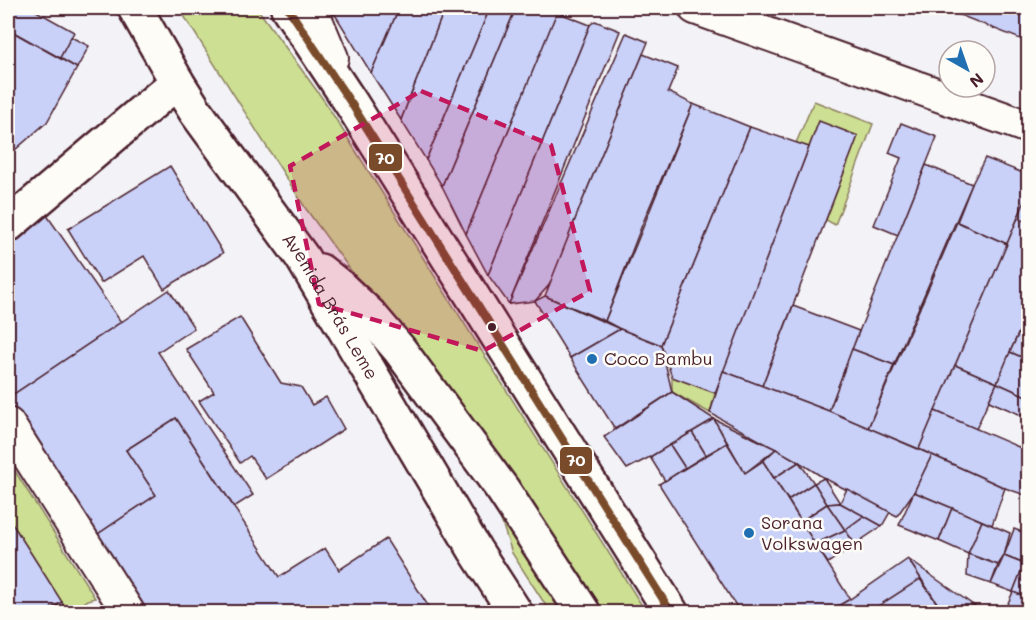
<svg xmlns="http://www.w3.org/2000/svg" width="1036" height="620" viewBox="0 0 1036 620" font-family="Mali,sans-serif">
<rect width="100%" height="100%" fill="#f3f3f7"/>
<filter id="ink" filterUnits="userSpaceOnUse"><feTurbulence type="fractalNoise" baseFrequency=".0167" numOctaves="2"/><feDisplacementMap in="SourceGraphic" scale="12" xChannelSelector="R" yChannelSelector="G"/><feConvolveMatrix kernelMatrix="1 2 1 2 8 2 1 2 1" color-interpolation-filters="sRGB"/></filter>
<g filter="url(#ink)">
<g fill="#cddf93" stroke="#8c7f5f" stroke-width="1.5">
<path d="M179 8H257L325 102 646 612H600L500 475 578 612H550L512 553 488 481 495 468 306 209Z"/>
<path d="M814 101 873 124 835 225 826 220 858 136 819 122 809 147 796 143Z"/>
<path d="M672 377 715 393 710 413 672 392Z"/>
<path d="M8 460 95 598 88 600 72 612H68L8 517Z"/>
</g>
<g fill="#c9d1f9" stroke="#4a1f2b" stroke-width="1.5">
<path d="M8 8H31L74 32 60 58 8 29Z"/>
<path d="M331 8H399L371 73Z"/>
<path d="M399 8H445L401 120 371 73Z"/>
<path d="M445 8H490L426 160 401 120Z"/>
<path d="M490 8H516L442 186 426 160Z"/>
<path d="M516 8H559L466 234 442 186Z"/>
<path d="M942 8H1028V42Z"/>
<path d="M557 12 590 25 488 275 466 234Z"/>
<path d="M595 21 620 31 509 304 488 275 590 25Z"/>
<path d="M11 31 77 68 47 122 8 156V34Z"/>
<path d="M626 33 648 42 582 202 551 283 535 301 509 304Z"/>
<path d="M71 37 89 46 77 68 60 58Z"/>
<path d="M643 54 678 68 668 92 693 104 642 225 605 321 545 296 582 202Z"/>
<path d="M693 104 750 127 661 345 620 329 605 321Z"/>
<path d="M819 121 858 136 762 386 723 371Z"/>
<path d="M901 123 937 137 898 235 874 225 901 158 889 153Z"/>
<path d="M750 127 809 147 715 393 672 377 661 345Z"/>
<path d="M985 158 1028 175V193L1007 244 957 222 972 184Z"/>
<path d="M926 165 972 184 894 365 852 349Z"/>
<path d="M170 166 223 253 164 289 144 256 101 283 68 229Z"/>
<path d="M1028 193V223L1018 218Z"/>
<path d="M46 214 121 322 8 398V245Z"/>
<path d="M1018 218 1028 223V312L997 383 955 365Z"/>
<path d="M957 222 1007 244 919 449 868 428Z"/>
<path d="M169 290 194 328 158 352 253 495 234 507 176 418 126 450 156 495 95 536 8 403V398Z"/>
<path d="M545 296 620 329 570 358 535 301Z"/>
<path d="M793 306 859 331 829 411 762 386Z"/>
<path d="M1028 312V360L1010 352Z"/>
<path d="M240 317 281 383 301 387 312 405 326 397 344 429 266 479 250 456 240 463 199 401 214 392 186 349Z"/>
<path d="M1025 320 1028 321V360L1010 352Z"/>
<path d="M620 329 661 345 672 392 615 429 570 358Z"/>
<path d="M852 349 894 365 868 428 829 411Z"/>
<path d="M1010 352 1028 360V397L997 383Z"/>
<path d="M955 365 997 383 976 429 935 411Z"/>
<path d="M723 371 829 411 932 455 914 492 897 516 824 478 799 462 710 413Z"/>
<path d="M997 383 1028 397V418L989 401Z"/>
<path d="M672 392 714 419 650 457 627 469 604 437Z"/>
<path d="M935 411 1028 451V496L1005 488 919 449Z"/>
<path d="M176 418 279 577 325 548 339 570 386 539 432 612H146L95 536 156 495 126 450Z"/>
<path d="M714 419 727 443 706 455 692 432Z"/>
<path d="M714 419 776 449 745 473Z"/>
<path d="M692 432 706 455 685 468 670 445Z"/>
<path d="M727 443 745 473 763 461 850 599 828 612H740L659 484Z"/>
<path d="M670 445 685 468 665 481 650 457Z"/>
<path d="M776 449 799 462 774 478 763 461Z"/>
<path d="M932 455 1005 488 992 525 914 492Z"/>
<path d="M799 462 814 483 788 500 774 478Z"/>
<path d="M824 478 840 503 827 504 814 483Z"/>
<path d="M814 483 827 504 801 521 788 500Z"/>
<path d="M847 489 890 512 882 526 840 503Z"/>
<path d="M914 492 952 508 939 541 899 525Z"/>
<path d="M840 503 864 516 845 530 827 504Z"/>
<path d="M827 504 845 530 815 544 801 521Z"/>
<path d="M952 508 982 521 968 554 939 541Z"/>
<path d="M864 516 882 526 855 544 845 530Z"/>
<path d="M8 517 62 602 46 612H8Z"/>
<path d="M982 521 1010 533 1004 556 998 565 968 554Z"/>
<path d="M1014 529 1028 534V565L1004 556Z"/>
<path d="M845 530 855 544 828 563 815 544Z"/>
<path d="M968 554 998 565 991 584 967 576Z"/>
<path d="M1004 556 1024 564 1013 592 991 584Z"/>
<path d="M908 559 943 612H828L850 599Z"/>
<path d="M908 559 983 612H943Z"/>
<path d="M1024 564 1028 566V598L1013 592Z"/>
<path d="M920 579 943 612H869Z"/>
<path d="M1013 592 1028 598V612H1004Z"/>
<path d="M62 602 68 612H46Z"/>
</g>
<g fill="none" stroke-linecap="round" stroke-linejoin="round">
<g stroke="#4a1f2b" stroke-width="36">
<g id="minor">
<path d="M311 8 332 58"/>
<path d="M695 8 1028 127"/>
<path d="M8 424 128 612"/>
</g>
</g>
<g stroke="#4a1f2b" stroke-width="38">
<g id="major">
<path id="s1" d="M135 8 177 82 196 112 302 257 475 550 515 612"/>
<path d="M288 8 351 103 671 612"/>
<path d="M8 225 177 82"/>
<path d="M320 271 339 286 370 315 399 349 503 490 583 612"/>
</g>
</g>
<use href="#minor" stroke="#fdfcf7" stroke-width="32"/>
<use href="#major" stroke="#fdfcf7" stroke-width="33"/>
<g stroke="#fdfcf7" stroke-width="12">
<path id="bus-1" d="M288 8 351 103 671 612"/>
</g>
<use href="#bus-1" stroke="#7a4b2a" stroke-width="8"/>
</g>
</g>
<path fill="#c2185b" fill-opacity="0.2" stroke="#c2185b" stroke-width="4.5" stroke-dasharray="12 8" stroke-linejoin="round" d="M421 91 551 145 590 291 483 351 319 304 290 166Z"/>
<circle fill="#4a1f2b" stroke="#fdfcf7" stroke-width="2" cx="492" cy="327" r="5"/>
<g fill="#1f6fb2" stroke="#fdfcf7" stroke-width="2">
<circle cx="592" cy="359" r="6"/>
<circle cx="749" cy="533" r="6"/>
</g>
<g text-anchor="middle" stroke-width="5" stroke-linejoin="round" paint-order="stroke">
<g font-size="18" fill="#4a1f2b" stroke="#fdfcf7">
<text dy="6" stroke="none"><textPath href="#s1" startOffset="357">Avenida Brás Leme</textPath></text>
</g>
<g font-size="18" fill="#4a1f2b" stroke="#fdfcf7" text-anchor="start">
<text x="604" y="365">Coco Bambu</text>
<text x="761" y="529">Sorana<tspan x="761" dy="21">Volkswagen</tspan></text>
</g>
</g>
<g stroke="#fdfcf7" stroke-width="2">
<rect x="368" y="143" width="35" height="29" rx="6" fill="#7a4b2a"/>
<rect x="559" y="446" width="34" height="29" rx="6" fill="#7a4b2a"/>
</g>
<g font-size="16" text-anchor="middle" font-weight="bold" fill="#fff">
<text x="385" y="164">70</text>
<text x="576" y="466">70</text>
</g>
<rect width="1036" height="620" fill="none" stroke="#fdfcf7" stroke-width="30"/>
<rect x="15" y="15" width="1006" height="590" fill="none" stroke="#4a1f2b" stroke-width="2" filter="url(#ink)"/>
<g transform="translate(967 69) rotate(140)"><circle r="28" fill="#fdfcf7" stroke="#b5a4a5" stroke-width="1.5"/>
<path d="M0-4.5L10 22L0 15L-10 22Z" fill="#1f6fb2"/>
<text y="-9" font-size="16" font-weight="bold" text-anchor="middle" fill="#4a1f2b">N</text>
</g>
</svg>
